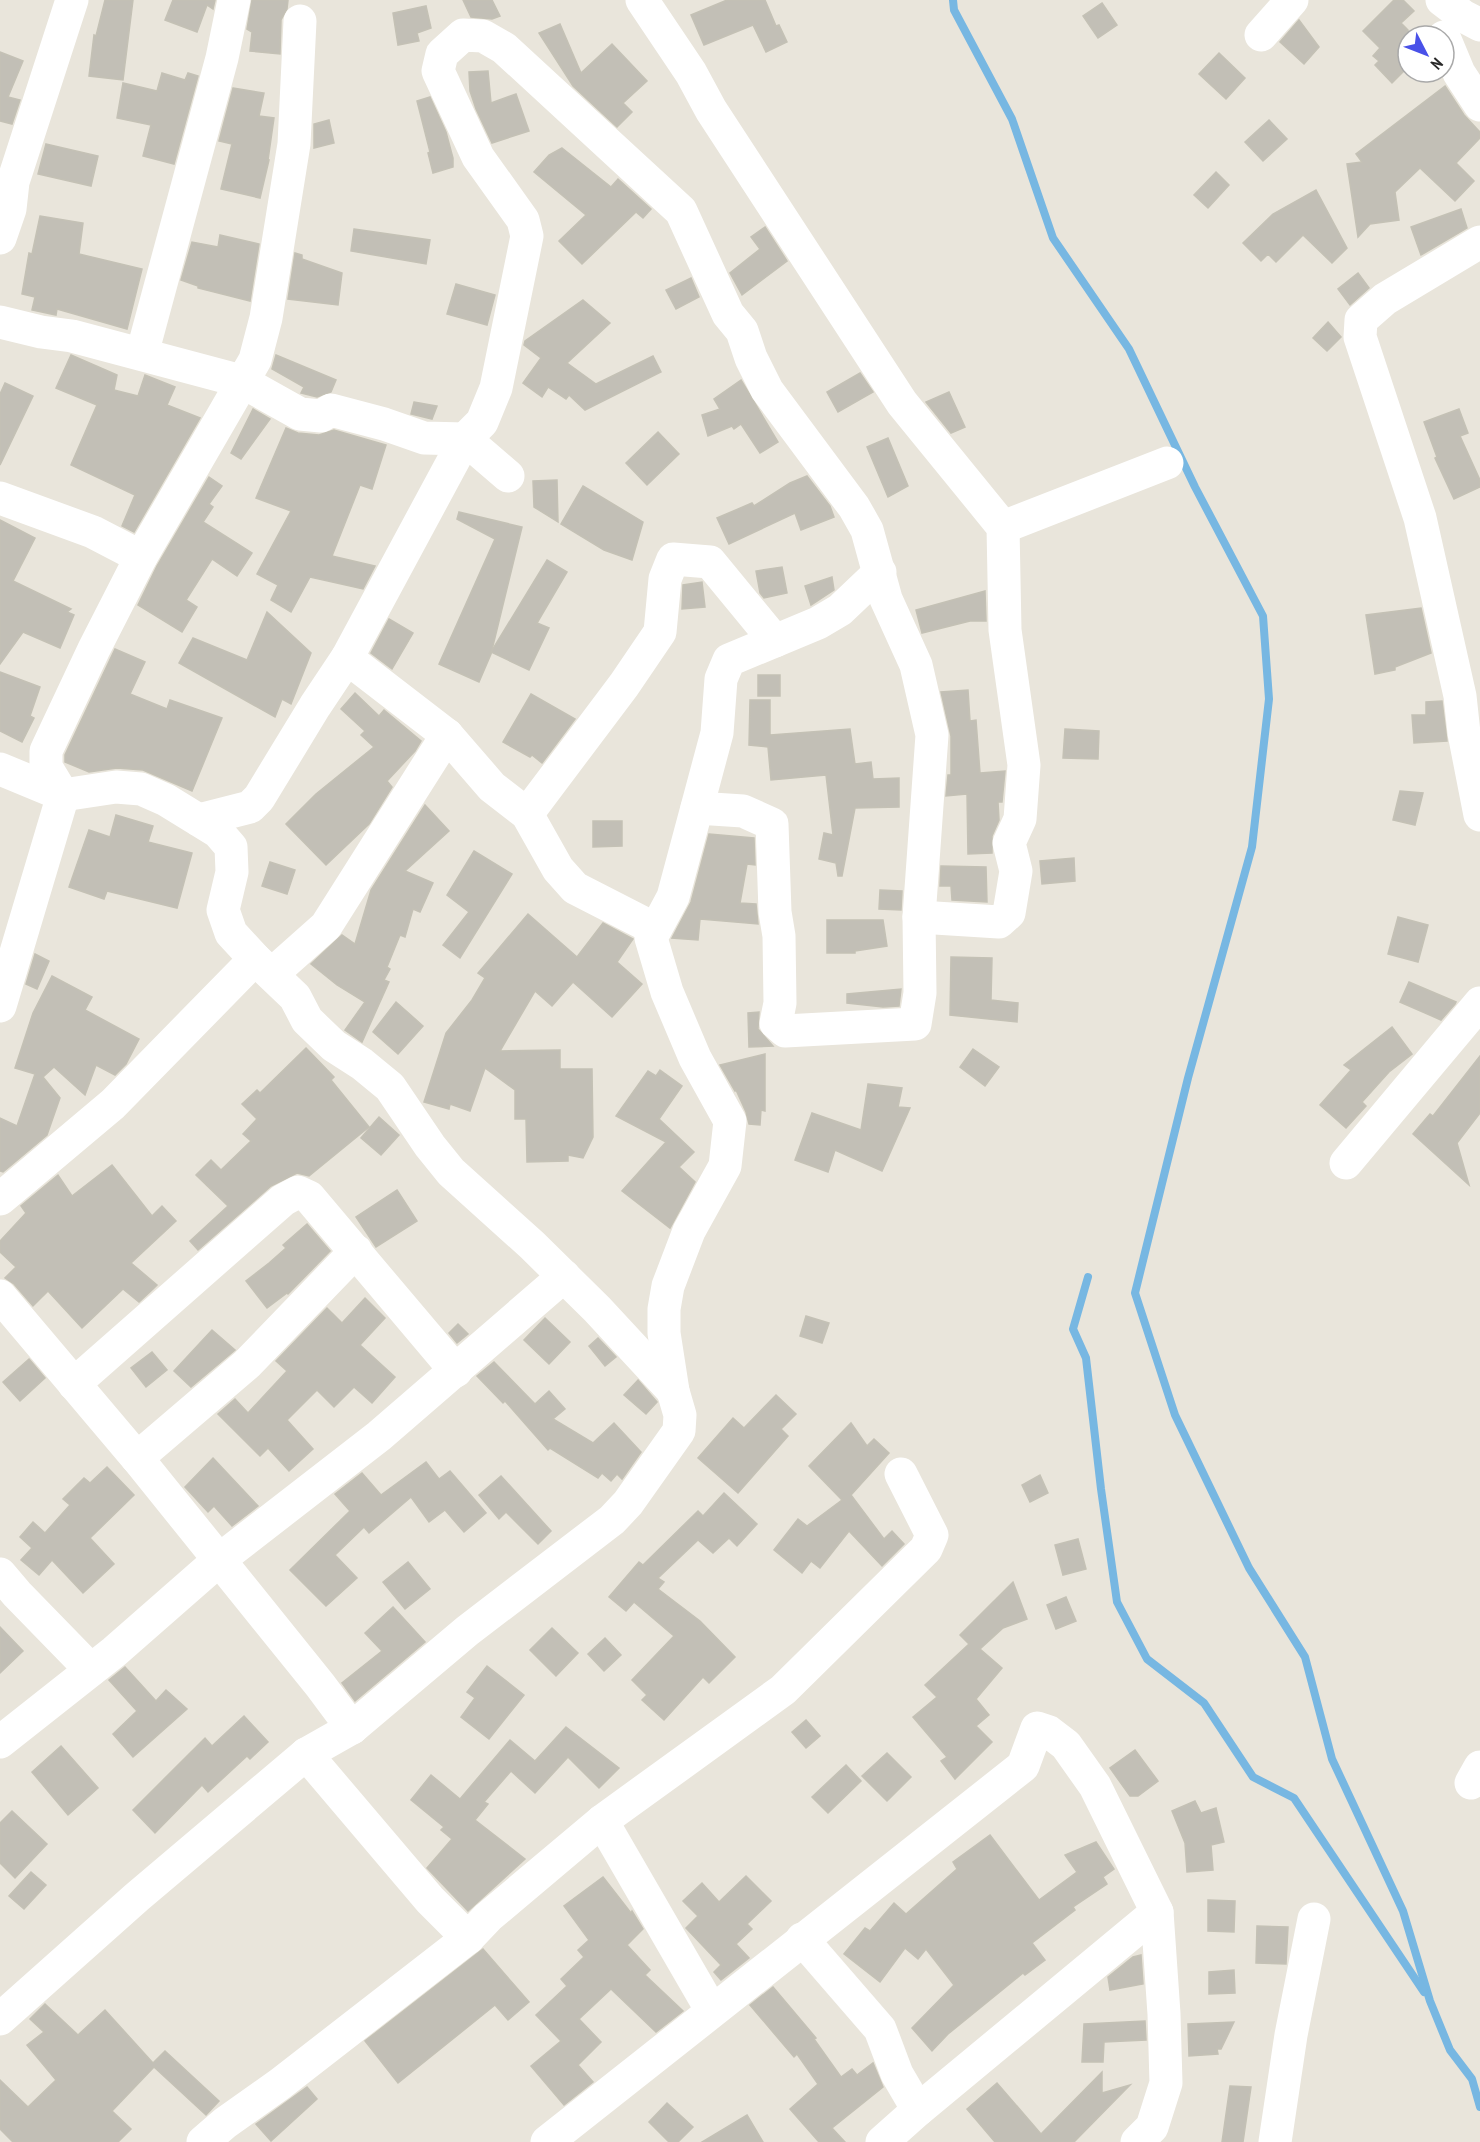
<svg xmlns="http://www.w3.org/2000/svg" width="1480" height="2142" viewBox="0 0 1480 2142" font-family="'PT Sans Narrow',sans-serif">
<rect width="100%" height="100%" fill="#e9e5db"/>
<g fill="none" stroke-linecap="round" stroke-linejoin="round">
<g stroke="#77b7e2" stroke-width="8">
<path d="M953 0 954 10 1012 119 1053 238 1129 349 1195 487 1263 616 1269 699 1252 847 1188 1078 1135 1293 1175 1415 1249 1568 1305 1657 1332 1759 1403 1911 1430 2001 1450 2050 1472 2079 1480 2107"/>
<path d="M1088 1277 1073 1329 1086 1358 1101 1489 1117 1602 1147 1659 1204 1703 1253 1777 1294 1798 1424 1992"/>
</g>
</g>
<g fill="#c2bfb6" stroke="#c4c1b5" stroke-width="1.5">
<path d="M105 0H133L123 80 89 76 94 35 96 36Z"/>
<path d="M173 0H215L213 9 207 5 197 32 165 20Z"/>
<path d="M252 0H288L287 9 281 20 280 54 250 51 252 32 247 29Z"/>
<path d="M463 0H492L500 16 492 19 471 17Z"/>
<path d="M727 0H765L776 26 779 25 787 42 766 52 753 25 704 45 691 15Z"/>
<path d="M1394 0H1403L1414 11 1401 23 1408 30V67L1392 83 1375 65 1379 61 1373 56 1380 48 1363 31Z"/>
<path d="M1102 3 1117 25 1098 38 1083 16Z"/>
<path d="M426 6 431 28 417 33 419 41 398 45 393 13Z"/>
<path d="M1299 20 1319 47 1304 64 1280 42Z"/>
<path d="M560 24 581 73 612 44 647 81 623 103 632 112 617 127 573 86 539 33Z"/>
<path d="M0 52 23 61 8 97 20 100 12 124 0 121Z"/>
<path d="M1219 53 1245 78 1226 99 1199 74Z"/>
<path d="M488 71 491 103 516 94 529 131 492 143 476 109 470 91 469 72Z"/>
<path d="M162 73 185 80 188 73 198 76 174 164 143 156 151 125 117 118 123 83 157 91Z"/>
<path d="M1445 86 1464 115 1480 132V138L1456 163 1474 181 1455 201 1420 168 1395 192 1399 220 1370 224 1358 237 1347 164 1362 162 1356 154Z"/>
<path d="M233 88 264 93 259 116 274 118 268 160H269L260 198 221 189 232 144 219 141Z"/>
<path d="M430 97 446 132 453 158V167L433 173 428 153 430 152 417 101Z"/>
<path d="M329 120 334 143 314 148V124Z"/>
<path d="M1269 120 1287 139 1263 161 1245 142Z"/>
<path d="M46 144 98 156 91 186 38 174Z"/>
<path d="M562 148 611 187 618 179 651 209 643 218 636 212 582 264 559 241 586 215 534 172 549 155Z"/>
<path d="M1216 172 1229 185 1208 208 1194 195Z"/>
<path d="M1316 190 1347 248 1332 263 1303 235 1276 262 1268 254 1261 261 1243 243 1273 214Z"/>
<path d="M1461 209 1467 228 1421 255 1411 227Z"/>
<path d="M40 216 83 223 79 254 142 269 127 329 57 309 56 315 32 310 35 297 22 294 29 253 32 254Z"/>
<path d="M765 227 787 261 742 295 730 273 760 249 751 237Z"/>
<path d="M354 229 430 240 426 264 351 251Z"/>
<path d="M220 235 259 244 250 301 198 288V286L181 280 192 242 218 247Z"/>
<path d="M295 253 302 255V259L342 273 338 305 288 299Z"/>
<path d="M1358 273 1369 288 1350 305 1338 289Z"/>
<path d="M691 278 699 297 676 309 666 290Z"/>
<path d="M456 284 495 295 487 325 447 314Z"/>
<path d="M583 300 610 323 567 363 596 384 653 356 661 372 585 410 569 395 566 399 548 387 542 397 523 383 541 358 524 345 525 341Z"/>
<path d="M1328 322 1341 337 1327 351 1313 338Z"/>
<path d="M71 355 117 375 114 390 138 396 145 375 175 387 167 405 200 418 134 532 122 526 135 495 71 465 97 405 56 388Z"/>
<path d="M276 355 336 380 331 392 317 397 301 393 304 387 272 369Z"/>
<path d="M860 373 873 392 838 412 827 392Z"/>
<path d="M741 380 778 442 760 453 741 424 734 429 732 426 708 436 702 415 720 409 714 399Z"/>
<path d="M5 383 33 396 0 465V394Z"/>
<path d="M949 392 965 427 951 433 926 402Z"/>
<path d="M414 402 437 406 432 419 411 414Z"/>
<path d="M253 409 270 419 241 459 231 453Z"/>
<path d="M1459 409 1468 433 1460 436 1480 480V487L1454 499 1435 458 1437 457 1424 422Z"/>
<path d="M286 428 298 433 319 435 334 430 386 445 372 489 360 485 332 556 375 566 363 589 310 577 291 612 271 600 278 585 257 574 291 511 256 498Z"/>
<path d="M658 432 679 454 647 485 626 463Z"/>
<path d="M888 438 908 486 888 497 867 447Z"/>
<path d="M807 476 830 506 834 517 801 530 795 513 729 544 717 518 752 503 754 506 790 483Z"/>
<path d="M209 477 222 486 209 504 213 507 203 522 252 553 237 576 212 559 186 600 197 607 182 632 138 605 157 566Z"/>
<path d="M557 480 558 522 534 507 533 481Z"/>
<path d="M583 486 643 522 632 560 604 550 561 524Z"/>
<path d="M459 512 522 527 491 654 479 682 439 664 495 539 457 519Z"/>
<path d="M0 520 35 538 13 581 71 609 67 612 74 615 60 648 23 632 0 664Z"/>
<path d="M547 560 567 572 537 623 549 628 529 670 491 652Z"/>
<path d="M782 567 787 593 764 598 760 593 756 571Z"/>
<path d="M832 577 834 590 811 605 805 586Z"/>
<path d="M702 582 705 607 682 609 683 585Z"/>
<path d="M985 591 986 621H970L922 633 916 610Z"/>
<path d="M1421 608 1431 653 1395 667V670L1375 674 1366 615Z"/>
<path d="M267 612 311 653 291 704 282 699 275 717 179 663 193 638 247 660Z"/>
<path d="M389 619 413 633 392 669 371 653Z"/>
<path d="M115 649 145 662 130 694 167 709 170 700 222 718 192 791 143 770 117 768 89 772 65 762V755Z"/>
<path d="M0 672 40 687 30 716 34 718 22 742 0 731Z"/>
<rect x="758" y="675" width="22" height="21"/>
<path d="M968 690 970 721 976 720 980 773 1005 771 1002 802H998L999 820 992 836V853L968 854 967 794 946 796 948 775H951V736L941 692Z"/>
<path d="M355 693 379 716 384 710 421 741 415 751 387 781 392 787 369 824 326 865 286 824 316 794 374 747 361 735 365 731 341 709Z"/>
<path d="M531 694 575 719 542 763 532 755 530 757 503 742Z"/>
<path d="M750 700H770V735L850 729 855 764 871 762 873 779 899 778V807L855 808 842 876H838L836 863 819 859 824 833 833 835 826 775 771 780 768 747 749 745Z"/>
<path d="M1442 701 1447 741 1414 743 1412 715H1426V702Z"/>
<path d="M1065 729 1099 731 1098 759 1063 758Z"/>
<path d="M1400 791 1423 793 1415 825 1393 820Z"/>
<path d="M425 805 449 831 405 871 433 883 420 912 413 909 405 937 400 935 387 967 390 969 384 980 389 982 362 1042 345 1030 365 1002 337 985 311 964 342 935 355 944 371 890Z"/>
<path d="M116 815 153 826 148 842 192 853 177 908 107 891 104 899 69 887 89 830 110 837Z"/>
<path d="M593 821H622V846L593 847Z"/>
<path d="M709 834 754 838 755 865 747 864 740 903 756 904 758 924 700 919 698 940 672 938 691 902Z"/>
<path d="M474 851 512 874 460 958 443 945 469 912 447 895Z"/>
<path d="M1074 858 1075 881 1042 884 1040 861Z"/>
<path d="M270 862 295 870 287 894 262 886Z"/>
<path d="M941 866 986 867 987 902 952 900 951 886H940Z"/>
<path d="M880 890 902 891 901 910 879 909Z"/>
<path d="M528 914 577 957 603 923 633 939 617 962 642 984 612 1017 573 982 552 1006 535 991 500 1051 560 1050V1069H592L593 1137 583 1158 568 1155V1161L527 1162 526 1119H515V1090L485 1068 470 1111 450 1104 449 1109 424 1102 446 1033 472 1000 485 978 478 973Z"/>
<path d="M1398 917 1428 925 1418 962 1388 954Z"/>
<path d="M827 920H883L887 946 855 951V953H827Z"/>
<path d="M35 954 49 961 37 989 26 984Z"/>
<path d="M951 957 992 958 991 1000 1018 1003 1017 1022 950 1015Z"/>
<path d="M52 976 92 997 85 1010 139 1039 126 1064 115 1075 96 1065 85 1095 54 1067 43 1077 60 1098 47 1135 3 1172 0 1171V1118L17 1126 35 1074 15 1068 33 1013Z"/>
<path d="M1409 982 1456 1002 1455 1004 1441 1020 1400 1002Z"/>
<path d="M901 989 899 1006 883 1007 847 1003V994Z"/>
<path d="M396 1002 423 1026 398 1054 373 1032Z"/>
<path d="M759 1012 758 1029 773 1046 749 1047 748 1013Z"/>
<path d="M1392 1027 1412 1054 1389 1072 1362 1102 1366 1106 1346 1128 1320 1105 1351 1070 1344 1065Z"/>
<path d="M306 1048 334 1077 331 1080 369 1127 309 1176 297 1173 271 1186 198 1250 190 1241 228 1206 196 1175 211 1160 221 1170 251 1141 243 1134 257 1119 242 1104 257 1090 260 1093Z"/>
<path d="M973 1049 999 1067 985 1086 960 1067Z"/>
<path d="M765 1054V1111L761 1110 760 1125 749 1124 746 1112 736 1090 735 1091 720 1065Z"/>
<path d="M1480 1056V1113L1457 1143 1469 1185 1413 1134 1430 1114 1433 1116Z"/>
<path d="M660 1070 682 1086 659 1119 694 1152 679 1167 695 1182 670 1228 622 1191 666 1142 616 1116 648 1071 656 1076Z"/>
<path d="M868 1084 902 1088 898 1107 910 1108 882 1171 835 1150 828 1172 795 1160 812 1113 861 1130Z"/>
<path d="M379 1117 399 1135 381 1155 361 1138Z"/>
<path d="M112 1165 152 1216 162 1206 176 1221 131 1263 157 1285 153 1289 139 1302 123 1289 82 1328 48 1291 33 1306 14 1284 5 1278 16 1267 0 1252V1241L26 1213 21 1206 58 1175 72 1196Z"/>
<path d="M397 1190 417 1221 376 1247 356 1217Z"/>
<path d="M307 1224 330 1251 288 1294 287 1293 267 1308 246 1281 269 1263 286 1248 283 1245Z"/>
<path d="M365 1298 385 1318 360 1345 395 1377 372 1403 354 1387 334 1407 317 1390 287 1420 313 1449 289 1471 268 1448 260 1456 218 1414 235 1399 248 1413 287 1371 276 1361 327 1308 342 1323Z"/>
<path d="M806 1316 829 1323 822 1343 800 1336Z"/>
<path d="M545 1318 570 1342 549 1364 524 1340Z"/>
<path d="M458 1324 468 1334 457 1343 449 1333Z"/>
<path d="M212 1330 235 1350 191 1387 174 1371Z"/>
<path d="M598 1338 616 1357 605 1366 589 1346Z"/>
<path d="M152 1352 167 1370 146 1387 131 1368Z"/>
<path d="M29 1359 45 1378 20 1401 3 1382Z"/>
<path d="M494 1362 535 1404 549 1391 565 1409 553 1419 593 1443 614 1423 641 1452 622 1479 617 1474 611 1481 602 1473 598 1478 550 1448 548 1450 505 1401 503 1403 477 1376Z"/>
<path d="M638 1380 657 1402 646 1414 624 1395Z"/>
<path d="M776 1395 796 1414 781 1429 788 1436 738 1493 698 1458 733 1418 744 1428Z"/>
<path d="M851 1423 867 1446 874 1439 889 1453 851 1495 884 1539 892 1531 904 1544 882 1566 849 1531 820 1568 811 1561 802 1573 774 1550 798 1519 807 1526 842 1500 809 1466Z"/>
<path d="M213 1458 258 1506 232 1526 214 1506 208 1512 185 1487Z"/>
<path d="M426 1462 439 1479 450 1471 486 1513 464 1532 445 1510 429 1522 411 1497 369 1533 364 1527 335 1555 357 1578 326 1606 290 1570 350 1511 335 1494 362 1473 381 1495Z"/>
<path d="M107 1467 134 1495 90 1538 114 1564 83 1593 52 1560 39 1575 21 1560 32 1548 20 1537 33 1522 45 1533 70 1505 63 1499 84 1478 90 1483Z"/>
<path d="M1040 1475 1048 1493 1030 1502 1022 1485Z"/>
<path d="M501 1476 551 1531 538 1544 506 1512 499 1519 479 1495Z"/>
<path d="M724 1493 757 1524 737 1546 729 1538 713 1553 698 1540 658 1578 664 1582 658 1589 700 1621 735 1657 709 1683 703 1677 664 1720 642 1700 647 1695 632 1680 674 1636 634 1602 626 1611 609 1597 639 1562 643 1565 698 1511 703 1516Z"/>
<path d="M1078 1539 1086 1569 1063 1575 1055 1545Z"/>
<path d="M408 1562 430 1589 405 1609 383 1582Z"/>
<path d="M1013 1582 1027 1619 1003 1628 980 1649 1002 1668 976 1699 989 1715 976 1726 992 1742 955 1779 941 1761 947 1757 913 1717 937 1697 925 1685 969 1644 960 1635Z"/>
<path d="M1066 1597 1076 1621 1056 1629 1047 1605Z"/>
<path d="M393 1607 425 1642 355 1701 342 1683 382 1651 365 1633Z"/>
<path d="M0 1627 23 1651 0 1673Z"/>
<path d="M552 1628 578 1653 556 1676 530 1650Z"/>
<path d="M605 1638 621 1655 604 1671 588 1654Z"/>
<path d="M487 1666 524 1695 489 1739 461 1717 475 1698 467 1692Z"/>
<path d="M125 1667 156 1701 166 1690 187 1709 133 1757 113 1734 137 1711 109 1680Z"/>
<path d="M244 1716 268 1742 250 1759 247 1756 208 1792 202 1785 155 1833 133 1810 205 1738 212 1746Z"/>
<path d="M806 1720 820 1736 806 1748 792 1732Z"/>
<path d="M566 1727 619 1768 599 1788 568 1757 535 1793 511 1771 484 1802 488 1804 475 1820 525 1859 468 1911 427 1868 452 1839 441 1830 444 1827 411 1800 431 1775 460 1799 510 1740 535 1761Z"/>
<path d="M61 1746 98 1788 68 1815 32 1772Z"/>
<path d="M1135 1750 1158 1781 1138 1796H1130L1110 1768Z"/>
<path d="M887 1753 911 1777 887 1801 862 1776Z"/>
<path d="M846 1765 861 1781 828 1813 812 1797Z"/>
<path d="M1195 1801 1201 1813 1216 1808 1224 1842 1211 1845 1213 1870 1187 1872 1185 1843 1172 1811Z"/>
<path d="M12 1811 47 1844 15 1878 0 1863V1823Z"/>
<path d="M990 1835 1039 1900 1077 1872 1065 1855 1096 1842 1114 1869 1103 1877 1107 1884 1073 1907 1075 1910 1032 1943 1045 1960 1025 1975 1023 1973 948 2034 932 2051 912 2028 954 1985 926 1949 918 1959 905 1948 880 1982 844 1954 865 1928 870 1931 894 1903 906 1914 957 1869 953 1862Z"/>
<path d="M31 1872 46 1885 24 1909 9 1896Z"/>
<path d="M746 1876 771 1901 747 1924 752 1929 736 1944 749 1958 721 1980 714 1972 721 1965 686 1928 698 1916 683 1901 702 1883 719 1902Z"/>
<path d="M603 1877 631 1913 632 1911 643 1929 627 1945 650 1970 645 1975 683 2011 656 2032 611 1989 579 2019 601 2042 578 2065 593 2082 564 2105 531 2066 561 2041 536 2015 567 1986 561 1979 584 1957 578 1950 589 1940 564 1906Z"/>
<path d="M1208 1900 1235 1901 1234 1932 1208 1931Z"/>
<path d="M1257 1926 1288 1927 1286 1964 1256 1963Z"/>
<path d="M483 1949 529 2002 508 2020 495 2005 398 2083 365 2041Z"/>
<path d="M1141 1955 1143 1984 1110 1990 1108 1977 1133 1957Z"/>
<path d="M1234 1970 1235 1993 1209 1994V1972Z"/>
<path d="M773 1987 816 2038 814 2039 841 2077 852 2069 857 2075 873 2063 883 2087 832 2128 845 2142H819L790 2109 818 2084 797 2054 794 2057 750 2005Z"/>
<path d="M45 2004 78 2035 105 2010 153 2063 165 2051 219 2101 206 2115 154 2067 112 2111 131 2129 118 2142H13L0 2129V2080L28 2107 56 2080 27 2045 44 2032 30 2019Z"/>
<path d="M1145 2021 1146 2040 1104 2042 1103 2062H1082L1084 2024Z"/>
<path d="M1234 2022 1221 2049H1217L1218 2054 1189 2056 1188 2024Z"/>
<path d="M1102 2072V2093L1130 2085 1074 2142H995L967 2109 997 2083 1041 2134Z"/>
<path d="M1230 2086 1251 2087 1243 2142H1222Z"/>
<path d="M307 2087 317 2099 271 2141 256 2124Z"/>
<path d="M667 2103 693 2127 678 2142H669L649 2122Z"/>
<path d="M747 2115 763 2142H702Z"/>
</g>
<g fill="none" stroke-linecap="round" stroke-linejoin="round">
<g stroke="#fff" stroke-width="33">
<path d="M642 0 691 73 711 110 902 403 1003 527 1005 630 1024 765 1020 819 1009 843 1016 871 1009 913 999 922 919 917"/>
<path d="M1442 0 1463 16 1480 25"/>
<path d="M1261 35 1292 0"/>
<path d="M1444 37 1459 73 1480 105"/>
<path d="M0 238 10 209 13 182 72 0"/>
<path d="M1480 242 1385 299 1361 320 1360 337 1420 518 1460 696 1464 733 1480 815"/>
<path d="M0 322 41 332 72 336 241 381 300 414 321 416 331 410 384 424 424 438 465 439 508 476"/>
<path d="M142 354 222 58 234 0"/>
<path d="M0 498 93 532 141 557"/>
<path d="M1003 527 1167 463"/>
<path d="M347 658 447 735 492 787 527 814 558 869 575 888 655 929"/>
<path d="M0 769 63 795 116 787 141 789 166 800 218 832 231 847 232 872 223 910 231 933 255 959 295 997 307 1020 334 1046 362 1064 390 1087 430 1146 451 1172 532 1245 597 1309 673 1391"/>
<path d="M527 814 624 685 660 632 665 579 673 559 710 562 775 641"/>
<path d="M199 820 250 807 259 798 315 706 347 658 465 439 482 422 496 388 527 236 523 220 478 157 438 71 442 54 463 35 483 36 504 48 681 211 728 314 742 331 751 358 767 390 854 507 867 530 886 599 916 665 932 735 919 917 920 993 915 1024 785 1031 776 1023 780 1003 779 936 775 912 772 824 743 811 697 808"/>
<path d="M272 974 326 926 447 735"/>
<path d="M0 1006 63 795 46 767V751L94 649 141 557 255 360 266 318 294 144 300 21"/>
<path d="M1346 1163 1480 1003"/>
<path d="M0 1199 113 1104 255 959"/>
<path d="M0 1296 137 1458 320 1685 352 1728"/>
<path d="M74 1384 283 1200 298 1192 309 1197 456 1371"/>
<path d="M137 1458 247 1364 356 1251"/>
<path d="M0 1574 17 1594 91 1670"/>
<path d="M0 1742 114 1652 219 1560 379 1436 564 1276"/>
<path d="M306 1754 430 1900 468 1938 488 1917 602 1821 783 1690 926 1549 932 1535 901 1474"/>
<path d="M1471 1783 1480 1767"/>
<path d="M602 1821 712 2011"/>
<path d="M802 1939 880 2029 897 2074 918 2110"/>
<path d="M0 2019 137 1897 306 1754 352 1728 467 1631 612 1520 628 1503 679 1431 680 1415 673 1391 664 1333V1309L668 1286 689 1231 725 1166 730 1121 695 1058 667 992 651 938 673 897 717 733 721 679 729 660 818 623 840 610 880 572"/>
<path d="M203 2142 225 2123 280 2084 468 1938"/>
<path d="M547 2142 1023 1766 1037 1728 1049 1732 1066 1745 1095 1786 1157 1912 1164 2014 1166 2083 1152 2127 1137 2142"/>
<path d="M882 2142 918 2110 1157 1912"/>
<path d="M1275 2142 1291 2035 1314 1919"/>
</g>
</g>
<g transform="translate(1426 54) rotate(132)"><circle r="28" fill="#ffffff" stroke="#a9a9a9" stroke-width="1.5"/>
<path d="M0-4.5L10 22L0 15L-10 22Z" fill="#4951e8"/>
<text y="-9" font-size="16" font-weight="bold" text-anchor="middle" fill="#282828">N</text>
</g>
</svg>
